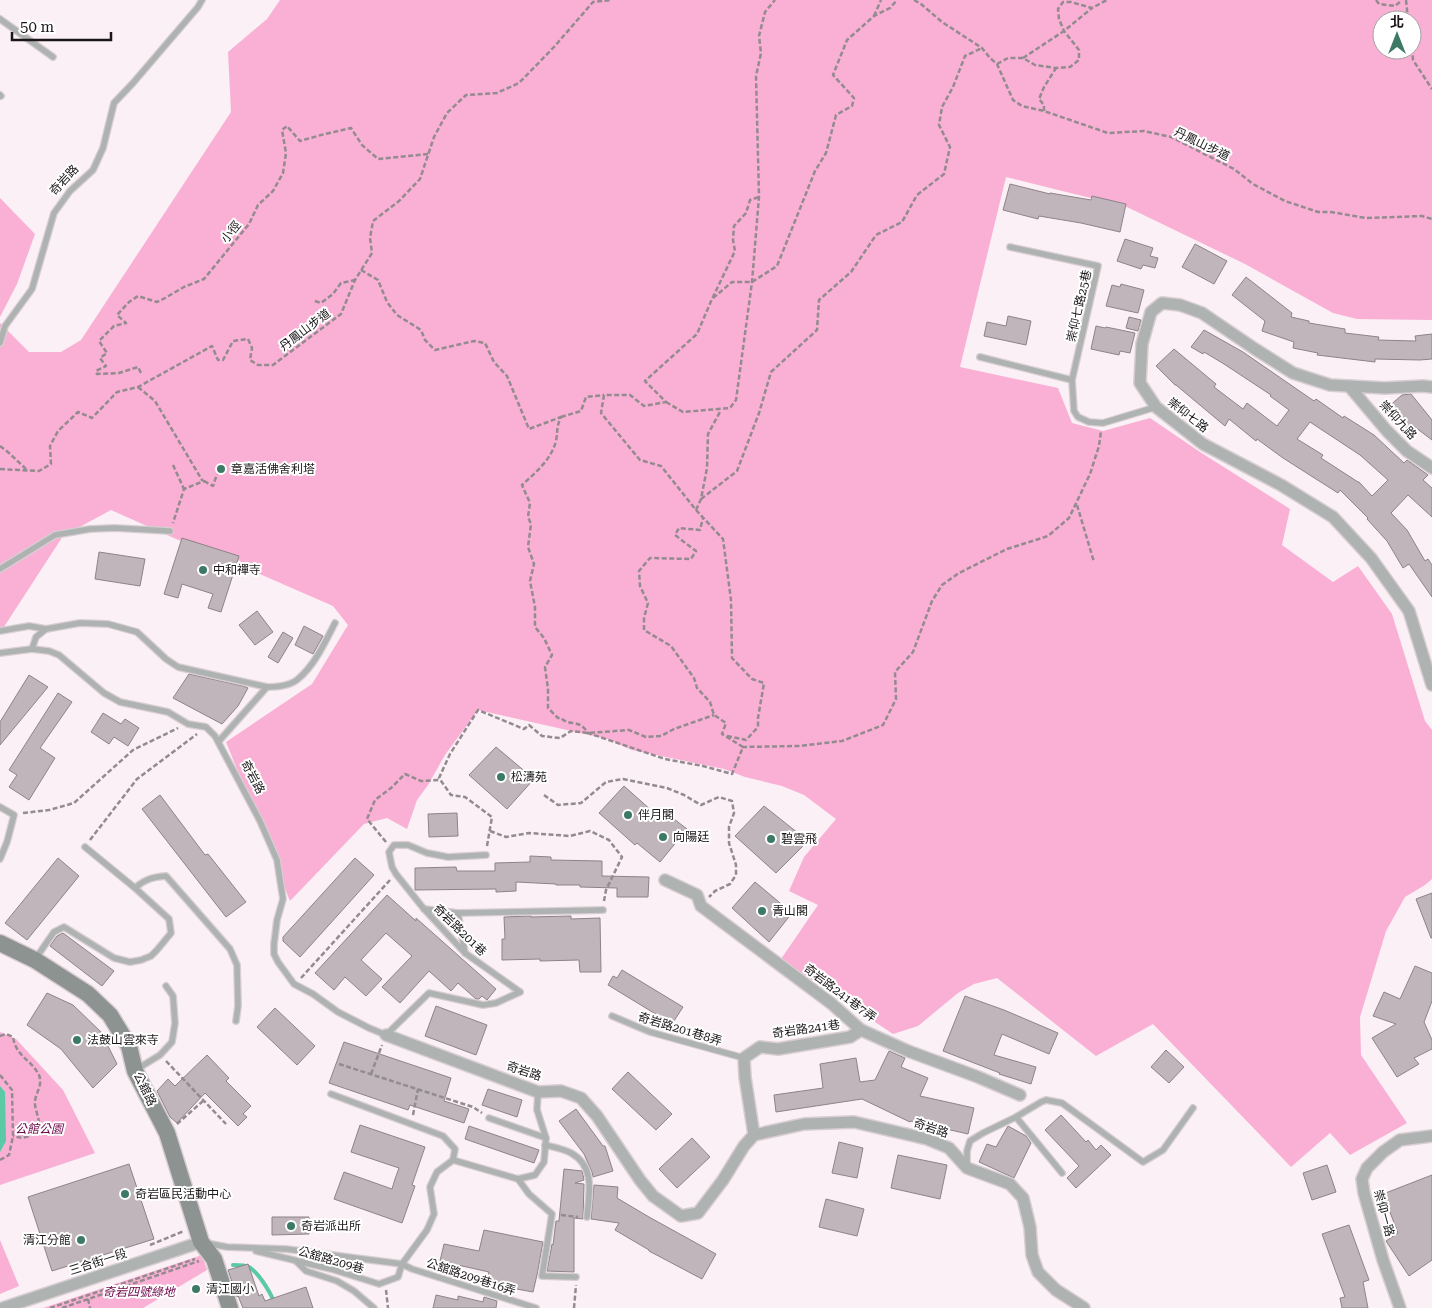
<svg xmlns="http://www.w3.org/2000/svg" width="1432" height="1308" viewBox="0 0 1432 1308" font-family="'Roboto Serif','Noto Sans TC',serif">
<rect width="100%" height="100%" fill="#fbf0f5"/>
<g fill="#f9b0d4" fill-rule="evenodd">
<path d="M280 0H1432V320L1357 319 1333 313 1245 264 1127 207 1006 177 960 367 1058 388 1072 423 1103 431 1150 418 1200 452 1290 509 1282 545 1333 582 1358 566 1392 614 1425 721 1432 730V879L1425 885 1405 897 1386 931 1360 1017 1361 1055 1407 1123 1350 1155 1330 1133 1291 1167 1153 1024 1096 1056 997 978 974 984 958 993 918 1026 893 1034 781 959 818 905 789 891 804 857 836 819 804 795 782 786 745 777 724 769 632 750 607 739 478 710 445 755 428 785 417 800 407 829 387 818 364 824 290 901 226 742 312 684 348 625 333 606 244 567 240 561 176 539 111 510 63 536 0 633V323L29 352H61L81 340 231 112 228 52 267 19ZM1382 20H1412V50H1382Z"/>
<path d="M0 198 35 234 17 284 0 317Z"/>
<path d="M0 1032 16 1039 63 1090 95 1153 0 1185Z"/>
<path d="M0 1240 19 1286 0 1294Z"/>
<path d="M202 1255 207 1270 143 1308H43Z"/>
</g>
<path fill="#59c9a6" d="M0 1086 5 1092 6 1141 0 1152Z"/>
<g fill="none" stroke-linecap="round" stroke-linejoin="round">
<path stroke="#59c9a6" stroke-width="4" d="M233 1265C238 1265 245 1265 249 1267 260 1274 273 1296 276 1308"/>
</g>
<g fill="#c0b5ba" stroke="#8d8388" fill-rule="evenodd">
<path d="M1010 184 1050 194V193L1091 200 1092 196 1126 204 1120 232 1081 223 1039 216 1038 219 1003 210Z"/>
<path d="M1125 239 1153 248 1150 256 1158 258 1155 268 1143 265 1141 269 1117 261Z"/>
<path d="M1195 244 1227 261 1214 284 1182 267Z"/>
<path d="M1246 277 1292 313 1291 317 1309 321V323L1345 329V333L1379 337 1378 340 1416 341 1415 336 1432 334V359L1420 360 1375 359V362L1317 355 1318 353 1293 348 1294 342 1262 331 1265 321 1232 295Z"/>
<path d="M1121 284 1144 290 1138 313 1106 306 1112 285 1120 287Z"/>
<path d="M1008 316 1031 321 1026 345 984 336 987 322 1006 326Z"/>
<path d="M1129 317 1141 320 1138 331 1126 328Z"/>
<path d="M1096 326 1105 328 1106 327 1135 333 1130 353 1120 351 1119 355 1091 349Z"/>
<path d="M1204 330 1243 352 1314 401 1316 399 1343 418 1344 416 1374 435 1404 463 1407 460 1428 475 1423 480 1432 488V517L1408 495 1391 513 1407 530 1425 561 1428 559 1432 565V597L1409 564 1403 568 1387 541 1367 519 1368 518 1340 490 1338 493 1283 458 1257 439 1256 441 1229 419 1225 426 1176 385H1175L1156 366 1174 349 1216 384 1214 387 1243 409 1247 403 1277 426 1289 410 1270 396 1271 395 1224 364 1204 352 1203 354 1191 347ZM1310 422 1360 455 1388 480 1372 496 1359 482H1358L1321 458 1323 455 1297 439Z"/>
<path d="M1411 394 1432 420V440L1411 424 1406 428 1388 407 1402 395Z"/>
<path d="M182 538 239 556 221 612 208 608 213 594 182 584 178 598 164 594Z"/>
<path d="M99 552 145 559 140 586 95 579Z"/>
<path d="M257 611 273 632 255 645 239 625Z"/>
<path d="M304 626 323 636 313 654 295 645Z"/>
<path d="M283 632 293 638 278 663 268 657Z"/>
<path d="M189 674 243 686 248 688 238 706 222 724 173 698Z"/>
<path d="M29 675 48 687 0 745V722Z"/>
<path d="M58 693 72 702 40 748 55 758 29 800 9 787 17 775 9 770Z"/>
<path d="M103 713 121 724 125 719 139 728 128 746 114 737 109 744 91 732Z"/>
<path d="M496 747 534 779 507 809 469 775Z"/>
<path d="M624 786 661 819 666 813 687 829 660 862 637 843 635 845 599 813Z"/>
<path d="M160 795 205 855 208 854 246 902 226 917 142 809Z"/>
<path d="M764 806 808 841 776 873 735 836Z"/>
<path d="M457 813 458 836 429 837 428 814Z"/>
<path d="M530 856 551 857V860L602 861V876L649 877 648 897H617V888L580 887V885H556V884L516 882V891L496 892V889L415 890V868L456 867 457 871H495V863L530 862Z"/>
<path d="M58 858 79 876 27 940 5 923Z"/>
<path d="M355 858 374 875 300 957 283 941V937Z"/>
<path d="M755 882 792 913 769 942 732 908Z"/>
<path d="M1432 893V938H1431L1416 899Z"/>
<path d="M387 895 416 921V918L496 989 487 1000 482 996 479 999H476L458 983 451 991 429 971 400 1003 382 987 412 956 386 933 361 960 382 979 366 996 345 977 334 990 315 973Z"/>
<path d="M531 916V917L571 916V919L600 918 601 972H580L579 960 540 961V959L502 960V939H505L504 917Z"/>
<path d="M63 933 114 971 102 986 50 946 57 936Z"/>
<path d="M1415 966 1432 973V1001L1424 1022 1432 1040V1049L1414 1058 1419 1064 1397 1077 1372 1038 1396 1024 1373 1016 1384 992 1400 999Z"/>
<path d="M622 970 683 1007 672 1024 608 985 613 976 617 978Z"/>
<path d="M47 993 73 1005 101 1032 117 1064 93 1088 61 1049 27 1025Z"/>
<path d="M965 996 1004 1010 1058 1033 1049 1054 1002 1034 994 1055 1036 1067 1031 1084 999 1074 1000 1073 943 1051Z"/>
<path d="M436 1006 487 1025 476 1055 425 1036Z"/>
<path d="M275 1008 315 1046 297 1065 257 1027Z"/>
<path d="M344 1042 451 1078 444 1101 469 1109 464 1123 410 1105 408 1110 329 1083Z"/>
<path d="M1166 1050 1184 1067 1169 1083 1151 1067Z"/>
<path d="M889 1051 905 1058 901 1067 928 1078 920 1096 974 1108 968 1134 911 1121 910 1122 862 1099 776 1112 774 1095 823 1088 820 1064 856 1058 860 1082 875 1080Z"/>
<path d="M207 1055 229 1078 226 1081 251 1106 243 1114 247 1117 238 1126 205 1093 177 1123 170 1117 157 1091 168 1079 175 1086Z"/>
<path d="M628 1072 672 1114 656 1130 612 1089Z"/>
<path d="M488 1089 522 1100 517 1117 482 1105Z"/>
<path d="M576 1109 603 1146H605L613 1171 593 1177 592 1172 584 1154 559 1121Z"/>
<path d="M1061 1115 1086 1142 1088 1140 1096 1150 1101 1145 1111 1155 1076 1188 1067 1178 1079 1166 1045 1130Z"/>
<path d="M360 1125 425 1147 412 1185 415 1186 402 1223 334 1199 344 1172 392 1189 395 1179 399 1168 351 1152Z"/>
<path d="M469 1126 539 1150 534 1163 465 1139Z"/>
<path d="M1008 1126 1026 1136 1031 1143 1014 1178 979 1162 987 1144 996 1147Z"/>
<path d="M692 1138 710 1157 677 1188 659 1169Z"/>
<path d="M839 1142 863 1148 857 1178 832 1173Z"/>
<path d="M898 1155 947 1165 940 1199 891 1188Z"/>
<path d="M129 1164 154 1239 52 1271 28 1197Z"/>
<path d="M1327 1165 1336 1192 1312 1200 1303 1173Z"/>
<path d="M564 1169 582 1171 583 1175 584 1180 575 1183 584 1184 583 1219 574 1218V1272L547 1271 552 1244 553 1245 556 1221H559Z"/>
<path d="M1432 1175V1260L1409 1276 1386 1241 1398 1233 1383 1194Z"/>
<path d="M594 1185 618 1187 617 1198 649 1217 716 1254 702 1279 649 1251V1250L615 1230 619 1223 591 1219Z"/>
<path d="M826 1199 864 1209 857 1236 819 1227Z"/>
<path d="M272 1217H309V1234L272 1235Z"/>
<path d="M1349 1225 1369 1280 1363 1282 1368 1308H1342L1340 1298 1345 1297 1322 1234Z"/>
<path d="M484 1230 543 1242 537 1275 533 1292 500 1286 499 1292 486 1287 489 1272 440 1261 444 1244 479 1251Z"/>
<path d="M248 1264 259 1296 262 1294 265 1301 306 1287 313 1308H243L238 1296 237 1297 228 1270Z"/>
<path d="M436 1295 458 1300V1296L483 1302 484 1297 497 1301 496 1308H433Z"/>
</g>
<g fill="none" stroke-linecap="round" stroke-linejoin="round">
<g stroke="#d7cdd2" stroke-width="8">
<g id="lane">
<path d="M0 19 53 57"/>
<path d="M0 95 1 96"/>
<path d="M1010 247 1098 266 1072 380 1074 411 1078 417 1089 422 1103 423 1156 407"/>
<path d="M0 343 5 326 32 289 54 213 70 191 93 170 103 148 114 103 133 83 198 7 202 0"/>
<path d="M980 357 1072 380"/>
<path d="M0 569 55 535 90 529 115 528 170 531"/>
<path d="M0 631 29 626 46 629"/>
<path d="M32 649 36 637 46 629 80 623 108 624 137 632 166 659 178 667 267 687 219 741"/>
<path d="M0 653 32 649 49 651 59 655 104 693 120 702 168 712 188 724 206 727 215 736 260 821 277 860 283 899 277 920 274 944V954L278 962 294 984 313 994 338 1012 369 1028 386 1035 429 993 483 1005 496 1003 520 992"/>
<path d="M267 687C277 687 290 686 298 679 315 665 325 642 335 623"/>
<path d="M0 807 14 815 7 842 0 859"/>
<path d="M85 847 135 888"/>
<path d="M486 855 448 857 427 853 408 845H394L389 852 392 867 396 874 424 909 465 953 520 992"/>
<path d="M424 909 458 913 603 910"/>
<path d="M458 913 465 953"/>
<path d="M36 958 54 932 64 927 114 958 130 962 141 960 151 956 157 950 171 933 169 919 135 888C145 879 153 877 166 876L230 949 237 965 238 1006 236 1021"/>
<path d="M612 1016 650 1032 744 1058"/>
<path d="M137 1069 160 1055 172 1042 175 1023 173 996 166 986"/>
<path d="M331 1094 443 1136 455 1149 453 1160"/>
<path d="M1016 1117 1062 1173"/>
<path d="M489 1118 546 1138"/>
<path d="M545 1145C553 1147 564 1149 571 1153 596 1167 589 1194 587 1217"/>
<path d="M453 1160 518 1179 535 1175 544 1162 546 1138 537 1110 538 1092"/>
<path d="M967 1166V1151L970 1141 983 1133 1016 1117 1041 1102 1046 1100 1062 1103 1143 1162 1163 1150 1193 1108"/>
<path d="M518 1179 529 1194 552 1214 542 1276 576 1277"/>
<path d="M206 1243 227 1247 286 1249 402 1264 412 1269 536 1308"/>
<path d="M256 1251 331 1269 379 1284 398 1277 402 1264 427 1230 434 1214 430 1187 437 1172 453 1160"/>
<path d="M296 1261 306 1271 337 1281 354 1291 374 1308"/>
</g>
</g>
<g stroke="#d7cdd2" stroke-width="14">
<g id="street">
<path d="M1349 386 1387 431 1407 451 1432 468"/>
<path d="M1432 387 1423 386 1385 388 1330 385 1293 373 1255 349 1202 313 1180 305 1162 303 1151 312 1142 344 1140 383 1156 407 1203 444 1281 485 1333 517 1371 558 1409 611 1432 685"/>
<path d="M665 880 697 895 701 906 832 1004 861 1030 908 1051 978 1077 1020 1095"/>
<path d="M386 1035 538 1092 561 1091 581 1098 597 1116 640 1180 653 1196 681 1216 698 1213 723 1180 744 1146 754 1135 804 1124 854 1122 927 1139 949 1148 967 1168 1010 1184 1023 1198 1030 1227 1032 1255 1038 1272 1056 1290 1084 1308"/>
<path d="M754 1135 745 1077 744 1058 760 1047 778 1049 850 1037 861 1030"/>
<path d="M3 1308 201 1242"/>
<path d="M1400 1308 1383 1260 1364 1193 1362 1179 1367 1168 1383 1152 1400 1140 1432 1136"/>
</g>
</g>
<g stroke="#d7cdd2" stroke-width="19">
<path id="secondary" d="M0 943 35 960 88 994 110 1015 129 1046 135 1071 167 1133 201 1242 214 1259 230 1308"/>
</g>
<g stroke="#938b8f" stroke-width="2.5" stroke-dasharray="5 2.5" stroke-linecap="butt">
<path d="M914 0 921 4 942 22 982 48 990 58 997 64 1013 100 1022 106 1044 111 1108 133 1144 131 1171 137 1234 169 1253 184 1285 201 1318 212H1331L1366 218 1422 216 1432 219"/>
<path d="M1376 0 1379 4 1395 6 1401 1"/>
<path d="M1406 0 1408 20"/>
<path d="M874 16 881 0"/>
<path d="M1412 48 1413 60 1432 89"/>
<path d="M1023 58 1064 31 1092 8"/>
<path d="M997 64 1008 58H1023L1035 65 1056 68 1070 67 1079 60V50L1064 31 1059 19 1058 9 1063 2H1071L1092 8 1107 0"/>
<path d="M1044 111V105L1039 99 1044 87 1056 68"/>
<path d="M361 270 378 280 387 302 397 315 421 330 425 340 435 350 474 341 485 343 494 362 507 376 529 429 561 417C556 428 558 430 556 441 551 460 536 472 522 485L530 503 528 517 531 524 528 547 534 564 530 581 535 607V627L544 638 552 655 545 667 548 689V708L558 718H561C570 727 579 718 588 733L665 759 703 766 732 774 743 747 722 734 726 723 714 715 710 702 697 688 694 678 671 646 644 630V618L648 603 640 586 639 571 650 558 691 559 696 551 675 535 679 528 700 530 703 518"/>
<path d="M713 298 732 282H752L777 266 815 171 826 153 836 115 852 106 854 98 833 75 847 40 874 16 890 8 897 0"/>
<path d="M315 301 321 303 333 294 341 283 355 280"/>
<path d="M141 373 138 367 119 373 97 374 96 371 106 366 100 358 107 353 99 341 114 326 126 323 117 315 129 302 138 296 157 302 165 298 184 287 204 279 249 224 258 205 273 191 283 173 286 153 282 130 287 126 300 141 321 135 351 128 362 145 378 159 428 154"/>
<path d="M138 387 155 401 202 480 204 481 184 489 173 523"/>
<path d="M666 402 683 412 730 408 736 400 752 282 759 197 756 76 761 53 759 36 765 12 775 0"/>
<path d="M561 417 581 411 586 397 604 395"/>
<path d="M0 446 9 453 26 469"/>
<path d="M173 465 184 489"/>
<path d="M0 469 39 471 51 464 50 446 58 431 78 412 92 418 117 392 138 387 212 346 218 360H223L233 341 248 339 252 348 250 360 258 365H273L341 314 355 280 372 253 370 238 373 221 399 201 420 179 434 137 447 113 466 95 497 93 519 83 554 47 593 2 611 0"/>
<path d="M204 481 213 486 217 474"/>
<path d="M701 499 737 471 759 413 771 372 817 330 819 300 851 272 876 235 902 222 917 195 944 174 950 147 939 125 942 107 953 87 965 56 982 48"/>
<path d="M1077 505 1094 562"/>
<path d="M696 510 701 499 707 468 708 434 721 410"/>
<path d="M727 736 746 740 758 727V718L764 683 752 679 732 658 731 600 723 539 696 510 661 466 640 460 601 413 604 395H630L644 406 666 402 645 381 697 334 712 299 735 251 733 240 734 226 746 213 750 200 759 197"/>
<path d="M742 747 799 746 842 741 883 725 896 699 895 672 913 652 932 601 942 585 959 573 1007 549 1048 536 1069 518 1090 474 1099 446 1101 431"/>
<path d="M544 795 558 805 581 803 606 782 623 779 667 788 684 795 701 805 719 797 732 801 734 813 729 827V843L736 865V875L730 884 715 891 709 897"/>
<path d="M23 813 49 810 74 803 133 750 178 728"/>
<path d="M490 831 506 837 529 833 570 836 590 831 609 840 622 857 606 890 604 901"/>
<path d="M90 840 137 779 197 734"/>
<path d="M386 842 367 819 375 800 391 788 405 774 421 781 440 780"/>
<path d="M487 846 492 817 465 797 451 795 439 778 450 754 478 710 524 729 529 725 542 736 560 738 571 731 588 733 629 730 646 737 661 736 674 729 714 715"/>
<path d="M301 978 390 880"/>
<path d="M0 1036 6 1034 13 1037C16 1057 31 1059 39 1075 43 1085 36 1092 35 1101 34 1107 39 1117 39 1124L30 1136 22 1138 13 1136"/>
<path d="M166 1061 226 1124"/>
<path d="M339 1064 473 1107 482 1113"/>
<path d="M371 1074 382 1045"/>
<path d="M0 1075 12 1090 13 1136 9 1155 0 1160"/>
<path d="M413 1115 418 1089"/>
<path d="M177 1124 203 1101"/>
<path d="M561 1215 578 1217"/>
<path d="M150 1245 184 1231"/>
<path d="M386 1290 388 1308"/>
<path d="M88 1299 90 1308"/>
<path d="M50 1308 195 1259"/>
<path d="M62 1308 199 1261"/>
<path d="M574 1308 576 1285"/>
</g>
<use href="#lane" stroke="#aeb3b1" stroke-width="5.5"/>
<use href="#street" stroke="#aeb3b1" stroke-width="11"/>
<use href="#secondary" stroke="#8c9390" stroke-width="16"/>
</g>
<g fill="#3d7a66" stroke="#fff" stroke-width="2">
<circle cx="221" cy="469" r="5"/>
<circle cx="203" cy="570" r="5"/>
<circle cx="501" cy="777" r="5"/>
<circle cx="628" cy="815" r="5"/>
<circle cx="663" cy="837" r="5"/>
<circle cx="771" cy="839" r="5"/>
<circle cx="762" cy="911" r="5"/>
<circle cx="77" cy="1040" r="5"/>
<circle cx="125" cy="1194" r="5"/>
<circle cx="291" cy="1226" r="5"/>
<circle cx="81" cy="1240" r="5"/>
<circle cx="196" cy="1289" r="5"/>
</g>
<g text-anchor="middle" stroke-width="4" stroke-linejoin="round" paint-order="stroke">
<g font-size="12" fill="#1b1719" stroke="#fff">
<text transform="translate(1202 144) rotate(26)" y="4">丹鳳山步道</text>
<text transform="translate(64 180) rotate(-47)" y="4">奇岩路</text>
<text transform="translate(231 232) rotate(-51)" y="4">小徑</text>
<text transform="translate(1079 306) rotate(-77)" y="4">崇仰七路25巷</text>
<text transform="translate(305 330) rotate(-37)" y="4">丹鳳山步道</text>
<text transform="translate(1188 415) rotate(38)" y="4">崇仰七路</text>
<text transform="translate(1398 420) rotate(47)" y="4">崇仰九路</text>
<text transform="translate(253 777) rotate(62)" y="4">奇岩路</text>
<text transform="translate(460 930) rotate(44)" y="4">奇岩路201巷</text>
<text transform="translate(840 993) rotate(37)" y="4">奇岩路241巷7弄</text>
<text transform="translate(680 1029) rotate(17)" y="4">奇岩路201巷8弄</text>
<text transform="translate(806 1029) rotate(-8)" y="4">奇岩路241巷</text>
<text transform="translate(524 1071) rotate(18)" y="4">奇岩路</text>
<text transform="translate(145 1089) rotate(64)" y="4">公舘路</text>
<text transform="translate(931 1128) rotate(18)" y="4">奇岩路</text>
<text transform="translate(1384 1213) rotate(75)" y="4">崇仰一路</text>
<text transform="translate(331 1260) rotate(16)" y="4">公舘路209巷</text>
<text transform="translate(98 1262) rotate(-18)" y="4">三合街一段</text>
<text transform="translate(471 1277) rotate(18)" y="4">公舘路209巷16弄</text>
</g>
<g font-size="12" fill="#1b1719" stroke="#fff" text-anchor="start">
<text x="231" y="473">章嘉活佛舍利塔</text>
<text x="213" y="574">中和禪寺</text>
<text x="511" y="781">松濤苑</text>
<text x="638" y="819">伴月閣</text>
<text x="673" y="841">向陽廷</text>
<text x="781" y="843">碧雲飛</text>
<text x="772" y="915">青山閣</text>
<text x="87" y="1044">法鼓山雲來寺</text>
<text x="135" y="1198">奇岩區民活動中心</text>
<text x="301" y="1230">奇岩派出所</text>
<text x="71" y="1244" text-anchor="end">清江分館</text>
<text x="206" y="1293">清江國小</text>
</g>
<g font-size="12" font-style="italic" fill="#6d0549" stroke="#fff">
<text x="39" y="1133">公館公園</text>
<text x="139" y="1296">奇岩四號綠地</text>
</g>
</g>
<g transform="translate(1397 35)"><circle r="24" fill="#ffffff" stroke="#a4a2a3"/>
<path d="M0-4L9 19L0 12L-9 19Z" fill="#3d7a66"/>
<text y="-8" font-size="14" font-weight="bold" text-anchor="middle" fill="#1b1719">北</text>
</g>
<path d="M12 32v8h99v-8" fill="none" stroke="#1b1719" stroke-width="2.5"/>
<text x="20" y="32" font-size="15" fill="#1b1719" stroke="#ffffff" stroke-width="4" paint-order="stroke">50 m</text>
</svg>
